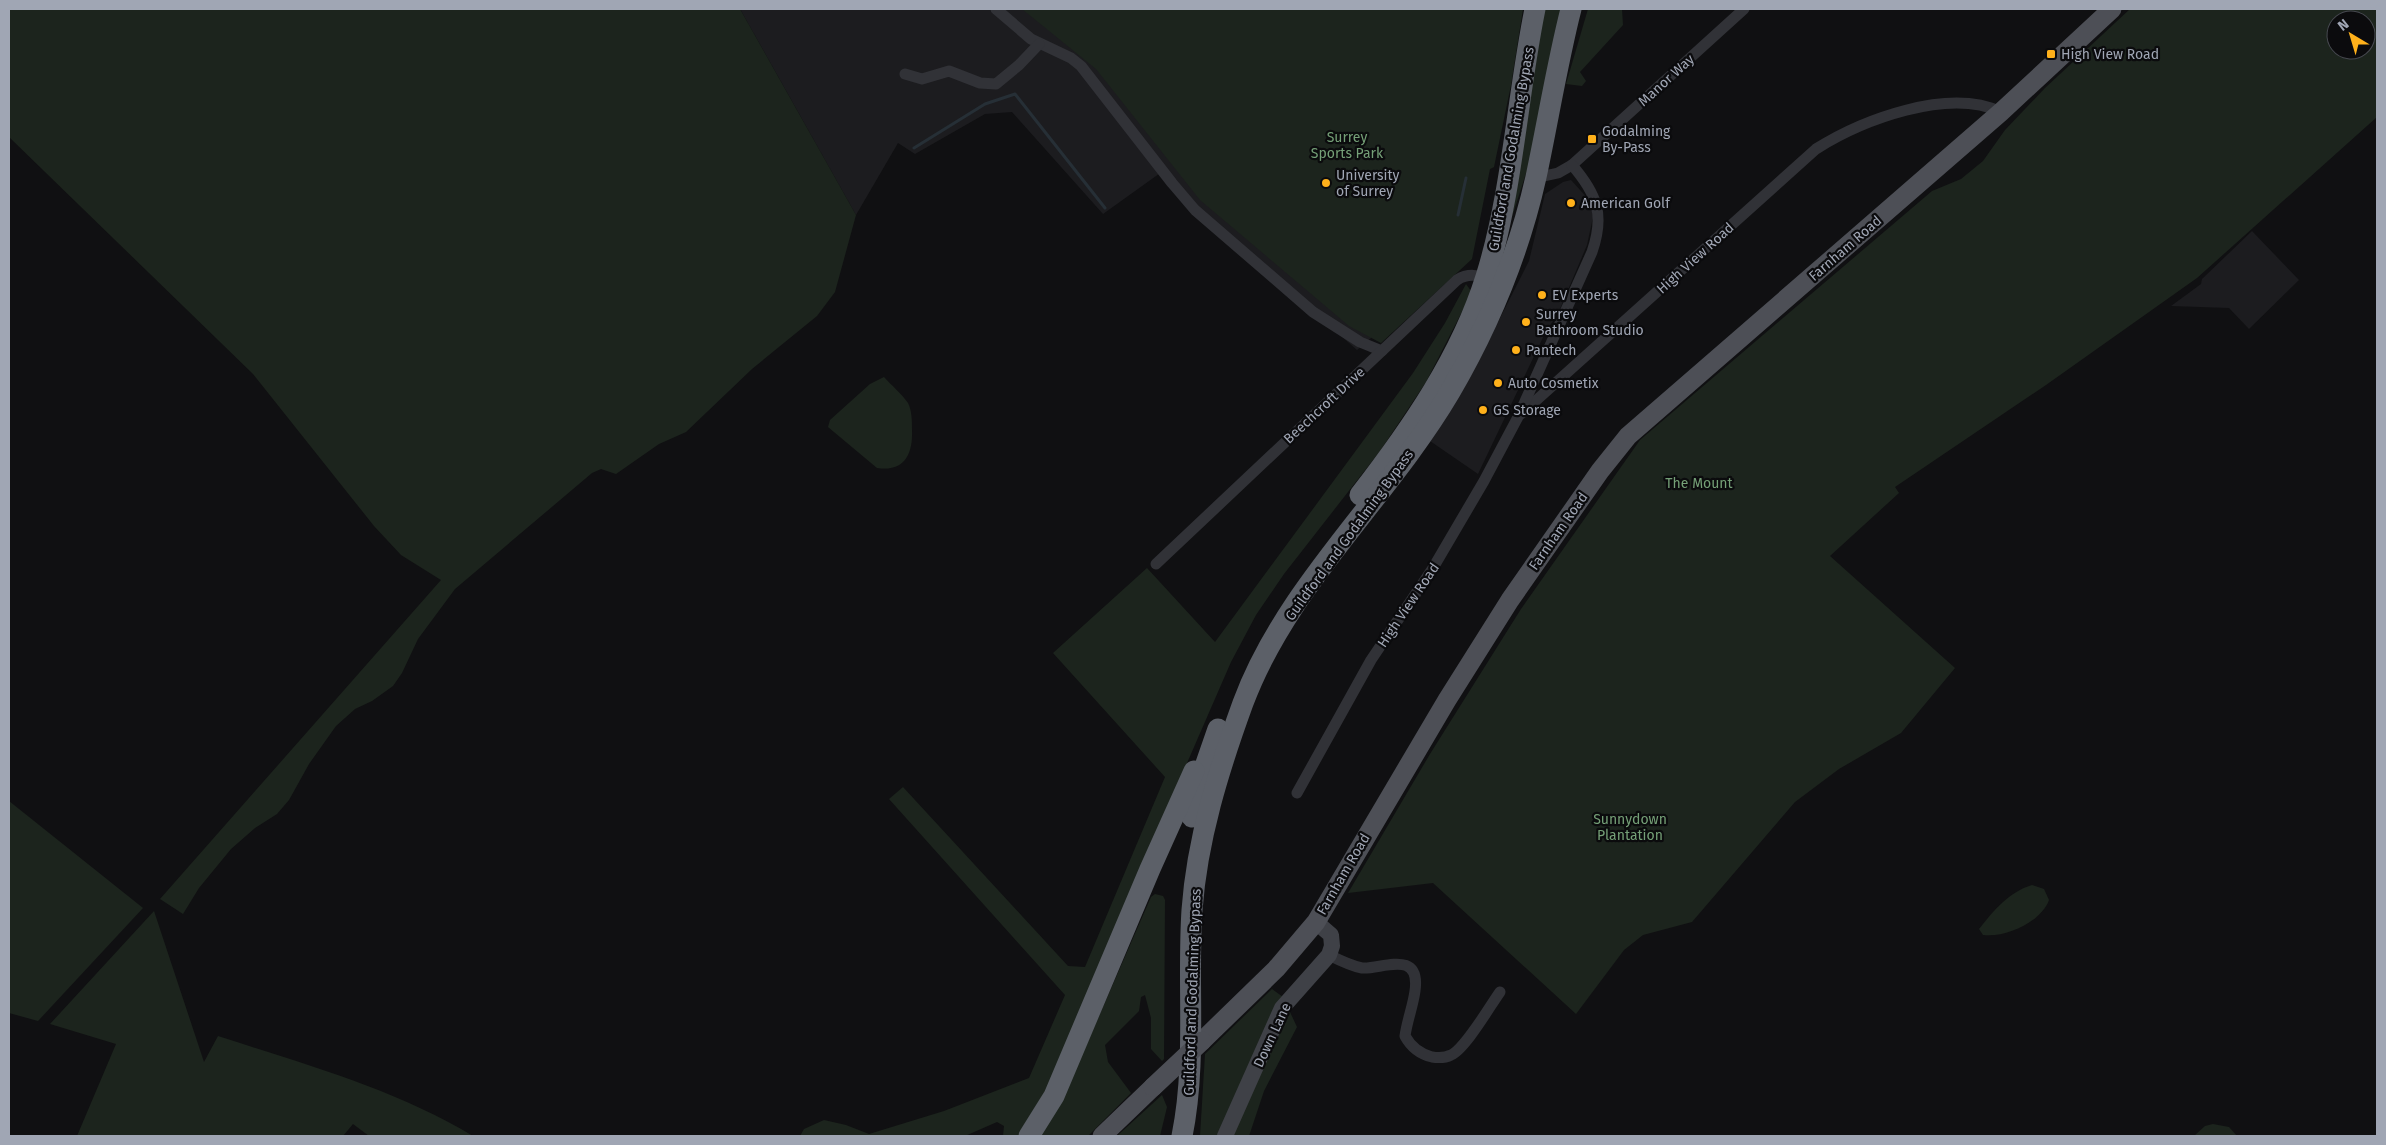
<svg xmlns="http://www.w3.org/2000/svg" width="2386" height="1145" viewBox="0 0 2386 1145" font-family="'Fira Sans',sans-serif">
<rect width="100%" height="100%" fill="#101012"/>
<g fill="#1c1c1f">
<path d="M740 9H1515L1371 338 1357 350 1192 205 1163 171 1103 214 1012 112 985 114 915 154 898 143 856 215Z"/>
<path d="M1571 180 1591 202 1593 217 1587 245 1557 316 1547 329 1478 474 1430 441 1474 369 1529 261 1545 194 1563 182Z"/>
<path d="M2252 231 2299 280 2249 329 2229 308 2171 306 2201 284 2202 279Z"/>
</g>
<g fill="#1c241d" fill-rule="evenodd">
<path d="M9 9H740L856 215 835 292 817 316 752 369 686 432 659 444 616 474 601 469 592 473 455 589 418 639 402 673 393 686 372 701 355 709 336 726 309 764 289 800 277 814 255 828 231 849 199 888 183 914 160 899 441 580 401 555 374 526 253 374 9 137Z"/>
<path d="M1022 9H1523L1511 85 1494 167 1490 169 1472 259 1381 343 1349 326 1200 200 1096 69Z"/>
<path d="M1544 9H1563L1535 145 1512 217Z"/>
<path d="M1588 9H1622L1623 25 1580 72 1586 81 1582 86 1566 84Z"/>
<path d="M2130 9H2377V117L2197 278 2046 385 1895 487 1899 493 1830 556 1955 668 1901 733 1839 769 1795 802 1692 922 1643 935 1624 950 1576 1014 1433 883 1348 893 1430 754 1521 609 1640 440 1932 191 1961 179 1983 161 2005 130 2045 88ZM2336 20H2366V50H2336Z"/>
<path d="M1466 284 1471 291 1467 302 1426 382 1380 451 1284 574 1256 615 1231 662 1174 793 1072 1042 1024 1136H1003L1004 1126 997 1122 965 1136H800L804 1129 824 1120 846 1125 869 1134 944 1111 1029 1078 1065 995 889 799 903 787 1068 966 1085 967 1165 777 1053 653 1147 568 1215 642 1413 373 1445 323Z"/>
<path d="M884 377C891 385 902 394 908 403 912 411 912 421 912 430 913 455 904 472 877 468L828 427 830 420 870 384Z"/>
<path d="M9 801 143 908 38 1021 9 1013Z"/>
<path d="M2032 885 2044 889 2049 900C2041 922 2006 938 1983 935L1979 929C1994 910 2009 892 2032 885Z"/>
<path d="M1155 894 1163 896 1165 900 1164 1059 1162 1061 1151 1049V1018L1145 995 1141 997 1139 1011 1105 1045 1108 1062 1131 1093 1088 1136H1036L1086 1046 1151 897Z"/>
<path d="M154 911 204 1062 218 1036C304 1064 395 1089 473 1136H369L353 1124 343 1136H77L116 1044 50 1024Z"/>
<path d="M1272 989 1283 997 1297 1027 1264 1091 1249 1136H1200L1205 1054Z"/>
<path d="M1162 1095 1167 1107 1160 1136H1117Z"/>
<path d="M2213 1124 2229 1127 2237 1136H2194L2205 1126Z"/>
</g>
<g fill="none" stroke-linecap="round" stroke-linejoin="round">
<g stroke="#262f36" stroke-width="3">
<path d="M914 148 985 104 1015 94 1105 208"/>
<path d="M1458 215 1466 178"/>
</g>
<g stroke="#313237" stroke-width="11">
<path d="M996 9 1031 39 1071 58 1081 66 1172 183 1195 210 1313 312 1360 342 1382 351"/>
<path d="M905 74 922 79 949 71 980 83 996 84 1019 65 1039 44"/>
<path d="M1535 178 1558 173 1572 165 1744 9"/>
<path d="M1521 414 1816 149C1862 120 1948 87 2001 112"/>
<path d="M1156 564 1457 280C1468 273 1478 275 1490 279"/>
<path d="M1297 793 1371 660 1433 568 1484 481 1518 417 1592 252C1605 215 1597 194 1572 165"/>
<path d="M1329 955C1339 960 1351 966 1362 968 1380 970 1421 948 1415 991 1413 1006 1407 1021 1405 1036 1411 1047 1420 1054 1432 1057 1438 1058 1445 1058 1451 1055 1465 1049 1490 1006 1500 992"/>
</g>
<path stroke="#3f4147" stroke-width="16" d="M1225 1136 1282 1008 1329 955 1332 946 1331 935 1316 922"/>
<g stroke="#4d4f56" stroke-width="19">
<path d="M1202 1041 1276 969 1316 922 1447 700 1510 600 1600 471 1628 436 2001 112 2112 9"/>
<path d="M1102 1136 1153 1087"/>
</g>
<g stroke="#5c6068" stroke-width="21">
<path d="M1360 495C1411 429 1461 357 1486 277 1513 190 1517 97 1535 9"/>
<path d="M1192 817 1202 775 1218 729"/>
<path d="M1029 1136 1054 1096 1150 869 1194 771"/>
<path d="M1182 1136C1197 1062 1187 986 1192 910 1197 839 1219 769 1243 703 1287 585 1387 499 1450 392 1489 325 1519 253 1536 177 1548 121 1557 64 1571 9"/>
</g>
<path stroke="#4d4f56" stroke-width="19" d="M1153 1087 1202 1041"/>
</g>
<g fill="#ffb11b" stroke="#0b0b0d" stroke-width="2">
<rect x="2046" y="49" width="10" height="10" rx="2.5"/>
<rect x="1587" y="134" width="10" height="10" rx="2.5"/>
<circle cx="1326" cy="183" r="5"/>
<circle cx="1571" cy="203" r="5"/>
<circle cx="1542" cy="295" r="5"/>
<circle cx="1526" cy="322" r="5"/>
<circle cx="1516" cy="350" r="5"/>
<circle cx="1498" cy="383" r="5"/>
<circle cx="1483" cy="410" r="5"/>
</g>
<g text-anchor="middle" stroke-width="4.5" stroke-linejoin="round" paint-order="stroke">
<g font-size="14" fill="#a0a6b4" stroke="#0b0b0d" text-anchor="start">
<text x="2061" y="59">High View Road</text>
<text x="1602" y="136">Godalming<tspan x="1602" dy="16">By-Pass</tspan></text>
<text x="1336" y="180">University<tspan x="1336" dy="16">of Surrey</tspan></text>
<text x="1581" y="208">American Golf</text>
<text x="1552" y="300">EV Experts</text>
<text x="1536" y="319">Surrey<tspan x="1536" dy="16">Bathroom Studio</tspan></text>
<text x="1526" y="355">Pantech</text>
<text x="1508" y="388">Auto Cosmetix</text>
<text x="1493" y="415">GS Storage</text>
</g>
<g font-size="14" fill="#a0a6b4" stroke="#0b0b0d">
<text transform="translate(1666 80) rotate(-42)" y="5">Manor Way</text>
<text transform="translate(1511 149) rotate(-80)" y="5">Guildford and Godalming Bypass</text>
<text transform="translate(1845 248) rotate(-41)" y="5">Farnham Road</text>
<text transform="translate(1695 258) rotate(-42)" y="5">High View Road</text>
<text transform="translate(1324 405) rotate(-43)" y="5">Beechcroft Drive</text>
<text transform="translate(1558 531) rotate(-55)" y="5">Farnham Road</text>
<text transform="translate(1349 535) rotate(-54)" y="5">Guildford and Godalming Bypass</text>
<text transform="translate(1408 605) rotate(-56)" y="5">High View Road</text>
<text transform="translate(1343 874) rotate(-60)" y="5">Farnham Road</text>
<text transform="translate(1192 992) rotate(-88)" y="5">Guildford and Godalming Bypass</text>
<text transform="translate(1272 1035) rotate(-65)" y="5">Down Lane</text>
</g>
<g font-size="14" fill="#75a077" stroke="#0b0b0d">
<text x="1347" y="142">Surrey<tspan x="1347" dy="16">Sports Park</tspan></text>
<text x="1699" y="488">The Mount</text>
<text x="1630" y="824">Sunnydown<tspan x="1630" dy="16">Plantation</tspan></text>
</g>
</g>
<rect width="2386" height="1145" fill="none" stroke="#a0a6b4" stroke-width="20"/>
<g transform="translate(2351 35) rotate(322)"><circle r="24" fill="#0b0b0d" stroke="#474950"/>
<path d="M0-4L9 19L0 12L-9 19Z" fill="#ffb11b"/>
<text y="-8" font-size="14" font-weight="bold" text-anchor="middle" fill="#a0a6b4">N</text>
</g>
</svg>
